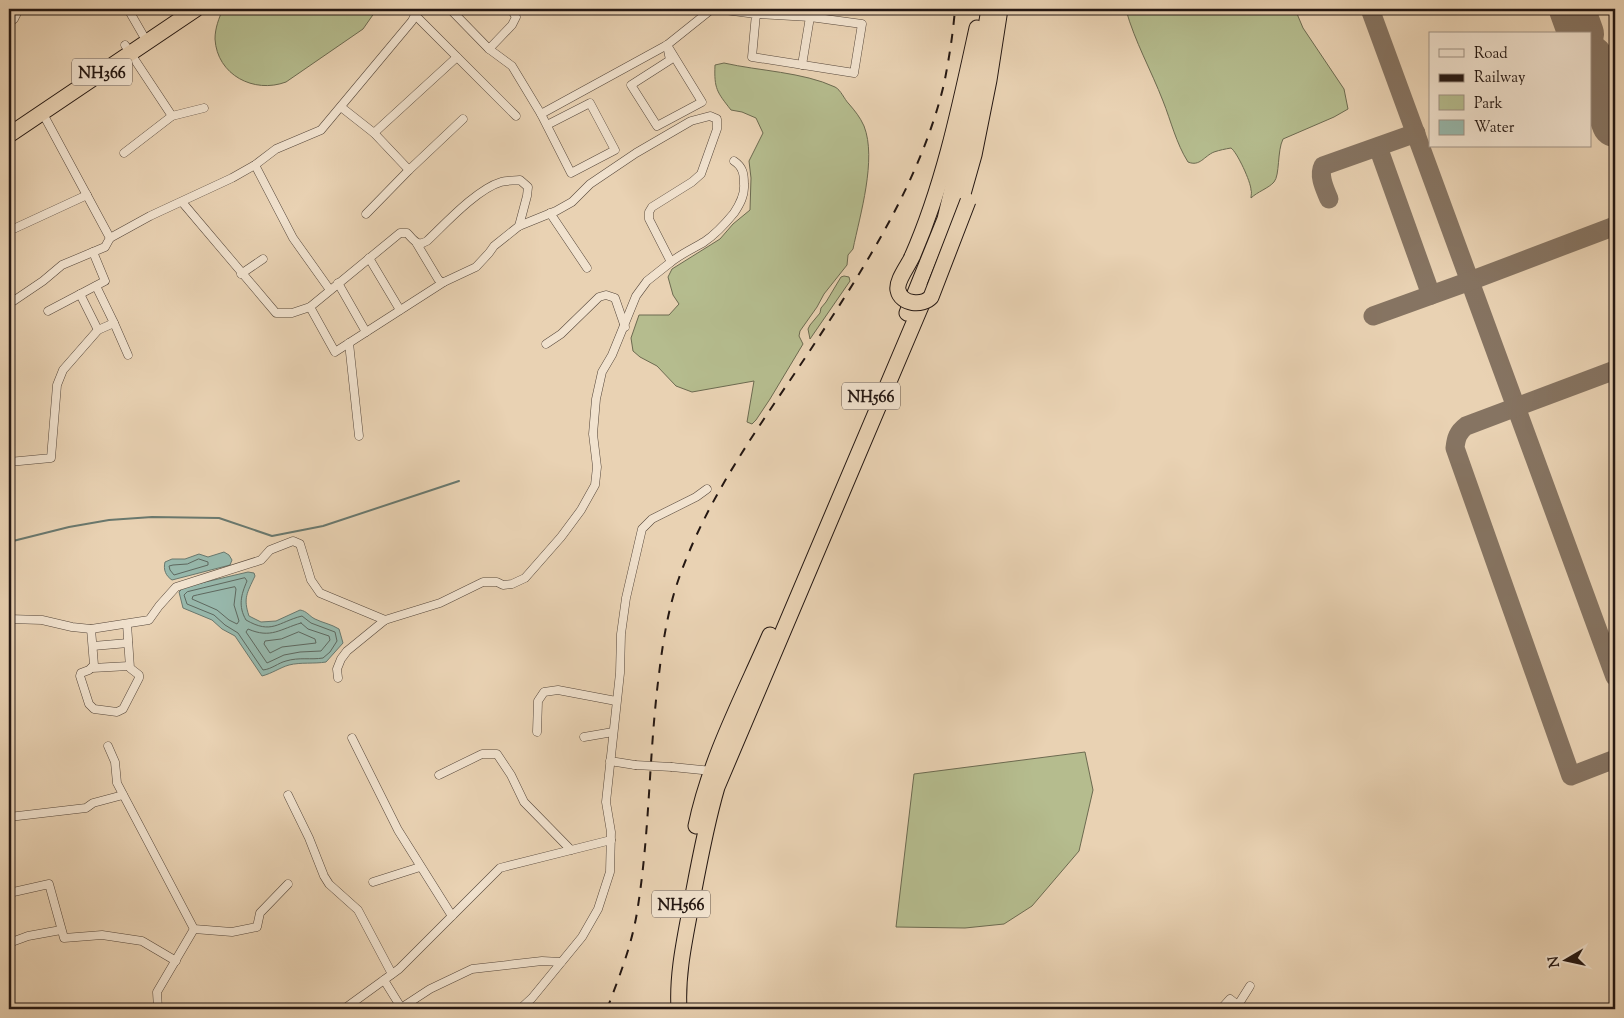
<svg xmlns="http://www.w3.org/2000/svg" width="1624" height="1018" viewBox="0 0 1624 1018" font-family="'Sorts Mill Goudy',serif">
<rect width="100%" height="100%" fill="#e9d2b3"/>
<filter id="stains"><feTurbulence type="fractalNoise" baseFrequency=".004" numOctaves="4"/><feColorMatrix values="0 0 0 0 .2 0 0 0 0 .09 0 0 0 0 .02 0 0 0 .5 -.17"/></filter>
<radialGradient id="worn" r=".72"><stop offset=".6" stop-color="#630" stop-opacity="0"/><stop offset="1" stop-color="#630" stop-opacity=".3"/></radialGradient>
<g fill="#b5bc8e" stroke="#6c6a50">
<path d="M223 9H377L363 29 286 82C254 94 217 75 215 39 215 28 219 18 223 9Z"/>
<path d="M1127 9H1295L1303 28 1344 89 1348 109 1334 117 1283 139C1277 151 1280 175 1274 182 1269 188 1257 192 1251 198 1251 195 1252 192 1251 190 1251 182 1237 152 1231 148 1225 149 1220 150 1214 152 1204 156 1200 167 1188 162 1176 143 1171 121 1163 101 1151 70 1135 42 1126 10Z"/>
<path d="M724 63C759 71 803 72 835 87 841 90 844 99 849 104 855 111 860 117 864 126 877 159 860 215 853 249L848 255 847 265 824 294 817 307 800 331 799 336 803 344 770 399 756 420 752 424 747 422 754 381 692 392 676 386 657 366 640 357 633 351 631 338 639 315H669L679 304 673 295 668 277 672 269 720 239 733 224 750 210 751 178 749 161 763 133 756 118 742 112 731 110C717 92 714 89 715 65Z"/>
<path d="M844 276 849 277 850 281 810 339 808 329 810 325 820 313 821 308 826 302 841 277Z"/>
<path d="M1085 752 1093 790 1079 851 1032 906 1004 924 965 928 896 927 914 774Z"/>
</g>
<g fill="#97b8ac" stroke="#69786e">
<path d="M224 552 229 555 232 560 230 565 172 580C166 576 163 570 165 562L172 559H185L199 554 208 557Z"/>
<path d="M248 572 254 573 255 576C247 593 243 598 249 616L261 622 276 621 300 610C307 611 309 616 315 619 323 623 331 624 339 629L343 643 326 662C314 664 301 662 289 665 279 668 273 673 262 676L235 636 222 629 212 620 183 608 179 592 184 587Z"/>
</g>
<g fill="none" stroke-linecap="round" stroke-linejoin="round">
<g stroke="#5e685f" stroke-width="1">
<path d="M199 559 208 562V565L174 575 170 570 169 566 173 565 187 564Z"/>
<path d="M245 578 247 581C241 595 238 606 246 620 272 635 278 622 302 616L311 623 335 632 337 641 330 652 323 658C311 660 299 657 286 661 278 663 272 669 263 670L238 633 225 625 214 615 187 604 184 595 187 592Z"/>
<path d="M235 587 236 589 234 605 239 621 237 624 229 620 217 610 192 599 193 596 197 595Z"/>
<path d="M301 623 308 629 329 636 330 640 321 651 300 652 284 655 267 663 246 632 248 629C271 639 280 629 301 623Z"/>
<path d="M299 632 315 639 316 643 282 647 270 653 264 644 265 641 281 639Z"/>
</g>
<path stroke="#69786e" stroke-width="2" d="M9 542 69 527 109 520 152 517 219 518 272 536 323 526 459 481"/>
<g stroke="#867462" stroke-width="19">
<path d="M1370 9 1615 677"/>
<path d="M1378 147 1431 295"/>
<path d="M1329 199C1325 189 1318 176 1323 166L1416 133"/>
<path d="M1373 316 1470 281 1615 226"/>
<path d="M1615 370 1466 426C1458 432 1456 438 1455 448L1571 776 1615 759"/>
</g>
<g stroke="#867462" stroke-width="46">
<path d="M1572 9 1581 34"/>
<path d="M1590 58 1615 124"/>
</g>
<g stroke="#55463a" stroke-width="9">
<g id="street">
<path d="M128 9 143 35"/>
<path d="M450 9 489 49 512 66 541 114 571 173 615 150 590 103 547 125"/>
<path d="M717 9 756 14 810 17 862 24 854 73 752 57 756 14"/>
<path d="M851 9 864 10V9"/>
<path d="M415 15 516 116"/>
<path d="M9 23 14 19 19 9"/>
<path d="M125 45 172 116"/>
<path d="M667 45 702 102 657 126 631 85 670 60Z"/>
<path d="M489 49 512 25 516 17 511 9"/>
<path d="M802 65 810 17"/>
<path d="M341 107 374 133 409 170 463 119"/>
<path d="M541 114 667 45 712 9"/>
<path d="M374 133 457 57"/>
<path d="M124 153 172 116 204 108"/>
<path d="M255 165 293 238 330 290"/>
<path d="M182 202 276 313H292L310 307 400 233H407C414 240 417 247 427 241 445 224 477 189 501 182 507 180 514 181 520 180L528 187 527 196 519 226"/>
<path d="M550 213 587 268"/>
<path d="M366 214 409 170"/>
<path d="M9 231 87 195"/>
<path d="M110 238 150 216 232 178 255 165 276 149 321 130 412 21 415 15V9"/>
<path d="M369 258 400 310"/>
<path d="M671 262C681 254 692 249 704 242 716 234 725 224 734 213 740 204 745 195 744 184 744 174 743 167 734 161"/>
<path d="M241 274 263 259"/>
<path d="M338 283 366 332"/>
<path d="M80 294 98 330 114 323 96 286"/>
<path d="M9 304 43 281 62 265 105 247 110 238 42 112"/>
<path d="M310 307 335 352 444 282"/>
<path d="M48 311 105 281 93 252"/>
<path d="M114 323 128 355"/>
<path d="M349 343 359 436"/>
<path d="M546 344 561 334 599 297 606 295 615 298 625 327"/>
<path d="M9 462 51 458 57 385 63 370 98 330"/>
<path d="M9 619 42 620 72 627 91 629 149 620 159 606 176 587 261 560 270 550 293 541 300 544 311 580 320 593 385 620"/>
<path d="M91 629 94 665 89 670 81 673 80 676 89 704 94 709 117 712 123 709 139 678V675L130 668 127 624"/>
<path d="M93 646 128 643"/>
<path d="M92 668 129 666"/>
<path d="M338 678 337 669 341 659 347 651 385 620 440 603 483 582H497L503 585 512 584 525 578 561 537 581 510 595 485 597 467 593 434 596 399 602 372 612 355 636 296 647 281 671 262 649 219V212L652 207 692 182 701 174 717 129V119L710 116 691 121 636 153 590 184 572 202 556 211 519 226 494 246 489 253 476 267 444 282H441L438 279 417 244"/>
<path d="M537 732 538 701 544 692 558 690 616 701"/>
<path d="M584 737 613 732"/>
<path d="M352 738 398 830 452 916"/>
<path d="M108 746 115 762 117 783 194 929 232 932 257 927 260 913 288 884"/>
<path d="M610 761 635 765"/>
<path d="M672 767 712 771"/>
<path d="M439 775 482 754H497L511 775 524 802 571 850"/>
<path d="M288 795 309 838 324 876 329 884 358 910 392 974"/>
<path d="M9 817 86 808 93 803 123 795"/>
<path d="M373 882 420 867"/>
<path d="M9 893 49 884 64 938 102 935 142 941 176 961"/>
<path d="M9 943 28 936 61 930"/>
<path d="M384 980 402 1009"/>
<path d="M1238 1005 1250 986"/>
<path d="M401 1008 430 989 472 969 542 961 561 962"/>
<path d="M158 1009 157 992 194 929"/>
<path d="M344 1009 399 969 500 868 611 840"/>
<path d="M520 1009 532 998 582 937 598 909 610 872 611 832 606 802 620 673 621 634 626 598 642 529 652 519 696 497 707 489"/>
<path d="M1221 1009 1230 999 1243 1009"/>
</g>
</g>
<g stroke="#241712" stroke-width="17">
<g id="highway">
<path d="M9 135 196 9"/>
<path d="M957 215 974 155 989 80 1000 9"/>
<path d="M912 257C944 184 960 106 977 28"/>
<path d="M907 313 945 219 974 98 989 9"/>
<path d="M696 826C710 759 743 697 770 635"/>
<path d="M679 1009C677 976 684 943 690 911 698 869 705 828 717 787L927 292"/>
</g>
</g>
<use href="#street" stroke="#f1e2ce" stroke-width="8"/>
<use href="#highway" stroke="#e9d2b3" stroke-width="15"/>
<path stroke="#241712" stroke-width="2" stroke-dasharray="9 9" stroke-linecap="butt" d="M607 1009C620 975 633 942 638 906 650 829 649 751 659 674 663 641 668 609 679 578 709 493 762 423 811 349 865 267 921 180 944 84 949 59 953 34 955 9"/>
<g stroke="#55463a" stroke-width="9" stroke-linecap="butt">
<path id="street-bridge" d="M635 765 672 767"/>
</g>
<g stroke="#241712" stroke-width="17" stroke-linecap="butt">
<path id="highway-bridge" d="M912 257C908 266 896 281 898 290 901 305 923 306 931 297L968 201"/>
</g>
<use href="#street-bridge" stroke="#f1e2ce" stroke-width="8"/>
<use href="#highway-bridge" stroke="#e9d2b3" stroke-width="15"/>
</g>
<g text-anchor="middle" stroke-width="4" stroke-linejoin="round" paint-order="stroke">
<g fill="#f1e2ce" stroke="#62544a" stroke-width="1">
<rect x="72" y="58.5" width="60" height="27" rx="4"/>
<rect x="842" y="382.5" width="58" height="27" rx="4"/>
<rect x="652" y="890.5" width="58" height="27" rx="4"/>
</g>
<g font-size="16" font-weight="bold" fill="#241712">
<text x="102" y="78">NH366</text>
<text x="871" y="402">NH566</text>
<text x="681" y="910">NH566</text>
</g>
</g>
<rect width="1624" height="1018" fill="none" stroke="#e9d2b3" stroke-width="30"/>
<rect x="10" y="10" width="1604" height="998" fill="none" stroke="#241712" stroke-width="2.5"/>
<rect x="15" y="15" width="1594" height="988" fill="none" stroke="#241712"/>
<rect x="1429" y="32" width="162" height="115" fill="#f1e2ce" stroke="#9f9183"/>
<rect x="1439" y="49" width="25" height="8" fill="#f1e2ce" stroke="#9f9183"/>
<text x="1474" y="58" font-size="15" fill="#241712">Road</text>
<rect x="1439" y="74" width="25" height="8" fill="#241712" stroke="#9f9183"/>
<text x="1474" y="82" font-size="15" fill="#241712">Railway</text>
<rect x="1439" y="95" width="25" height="15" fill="#b5bc8e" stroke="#9f9183"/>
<text x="1474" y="108" font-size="15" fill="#241712">Park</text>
<rect x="1439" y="120" width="25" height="15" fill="#97b8ac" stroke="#9f9183"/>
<text x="1474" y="132" font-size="15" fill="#241712">Water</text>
<g transform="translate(1566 960) rotate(261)" stroke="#f1e2ce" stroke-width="4" paint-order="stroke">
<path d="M0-4L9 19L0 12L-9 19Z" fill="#241712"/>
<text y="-8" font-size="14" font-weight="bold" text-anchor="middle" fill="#241712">N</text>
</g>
<rect width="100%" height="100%" filter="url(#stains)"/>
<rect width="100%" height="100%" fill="url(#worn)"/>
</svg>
